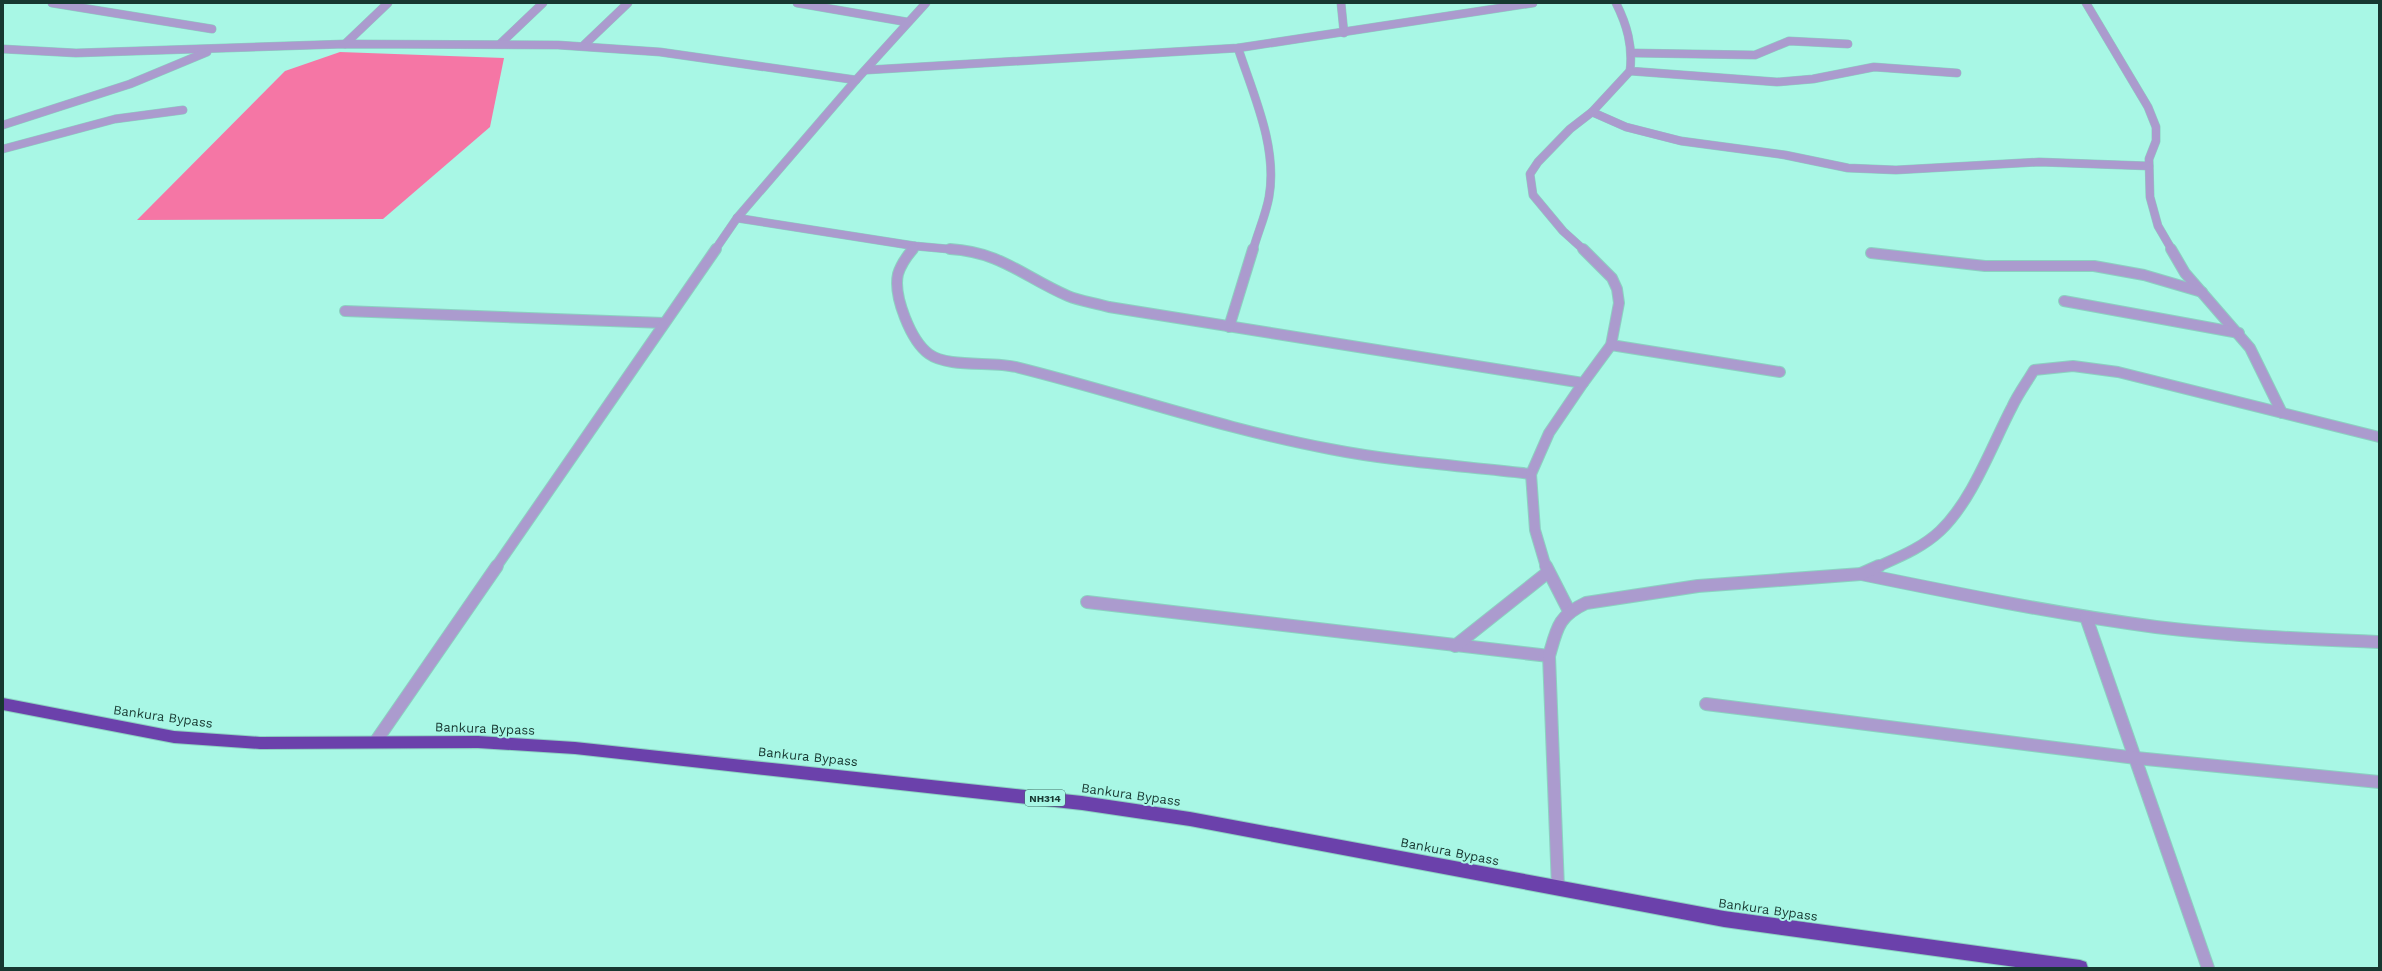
<svg xmlns="http://www.w3.org/2000/svg" width="2382" height="971" viewBox="0 0 2382 971" font-family="'Work Sans',sans-serif">
<rect width="100%" height="100%" fill="#a8f7e5"/>
<path fill="#f576a5" d="M340 52 504 58 490 127 383 219 137 220 285 71Z"/>
<g fill="none" stroke-linecap="round" stroke-linejoin="round">
<g stroke="#8bd1c1" stroke-width="9">
<g id="minor-far2">
<path d="M52 3 212 29"/>
<path d="M797 3 907 22"/>
<path d="M1341 3 1344 33"/>
<path d="M1616 3C1627 25 1633 46 1630 71L1777 82 1813 79 1874 67 1957 73"/>
<path d="M2086 3 2148 107 2156 127V141L2149 159 2150 197 2158 226 2172 250"/>
<path d="M345 44 388 3"/>
<path d="M500 44 543 3"/>
<path d="M584 45 628 3"/>
<path d="M1238 48C1253 94 1278 147 1269 197 1266 214 1258 232 1253 250"/>
<path d="M3 49 76 53 345 44 558 45 660 52 856 80"/>
<path d="M1633 53 1755 55 1789 41 1848 44"/>
<path d="M867 70 1238 48 1533 3"/>
<path d="M1592 112 1626 127 1681 141 1785 155 1848 168 1896 170 2039 162 2149 166"/>
<path d="M3 125 130 84 207 52"/>
<path d="M3 149 115 119 183 110"/>
<path d="M737 218 915 246 959 250"/>
<path d="M715 250 737 218 856 80 926 3"/>
<path d="M912 250 915 246"/>
<path d="M1584 250 1563 231 1533 195 1530 174 1538 162 1570 129 1592 112 1630 71"/>
</g>
</g>
<g stroke="#8bd1c1" stroke-width="12">
<g id="minor-far1">
<path d="M913 249C907 256 901 264 898 274 893 296 911 341 929 354 948 368 992 361 1016 367 1121 393 1223 429 1330 449 1396 462 1464 466 1531 474L1549 433 1583 383"/>
<path d="M950 249C1001 252 1024 277 1068 296 1080 301 1096 303 1109 307L1583 383 1611 345 1619 303 1617 289 1612 278 1583 249"/>
<path d="M2171 249 2185 273 2250 348 2282 413"/>
<path d="M1871 253 1985 266H2094L2144 275 2202 292"/>
<path d="M2064 301 2239 333"/>
<path d="M345 311 664 323"/>
<path d="M1229 327 1253 249"/>
<path d="M1611 345 1780 372"/>
<path d="M1531 474 1535 530 1546 567"/>
<path d="M496 567 716 249"/>
<path d="M1877 567C1899 557 1922 548 1940 531 1972 501 1992 445 2012 407 2018 394 2027 382 2034 370L2073 366 2118 372 2379 437"/>
</g>
</g>
<g stroke="#8bd1c1" stroke-width="14">
<g id="minor">
<path d="M1546 566 1569 611"/>
<path d="M1861 574C1959 594 2057 614 2156 627 2230 636 2305 639 2379 642"/>
<path d="M1087 602 1549 656"/>
<path d="M2086 617 2208 968"/>
<path d="M1455 646 1547 573"/>
<path d="M1706 704 2136 758 2379 782"/>
<path d="M376 741 497 566"/>
<path d="M1558 888 1549 656C1557 628 1558 616 1586 603L1698 586 1861 574 1879 566"/>
</g>
</g>
<g stroke="#8bd1c1" stroke-width="2">
<path id="highway" d="M3 698 174 731 260 737 478 736 575 742 1082 796 1190 812 1724 911 2080 960 2086 962 2088 968H2023L1724 927 1190 826 1082 810 575 754 478 748 260 749 174 743 3 710Z"/>
</g>
<use href="#minor-far2" stroke="#ab9bce" stroke-width="8"/>
<use href="#minor-far1" stroke="#ab9bce" stroke-width="10"/>
<use href="#minor" stroke="#ab9bce" stroke-width="12"/>
<use href="#highway" fill="#6b41ab" fill-rule="evenodd"/>
</g>
<g text-anchor="middle" stroke-width="4" stroke-linejoin="round" paint-order="stroke">
<rect fill="#a8f7e5" stroke="#427167" stroke-width="1" x="1025" y="790" width="40" height="16" rx="3"/>
<g font-size="10" font-weight="bold" fill="#173831">
<text x="1045" y="802">NH314</text>
</g>
<g font-size="13" fill="#173831" stroke="#a8f7e5">
<text transform="translate(163 716) rotate(8)" y="5">Bankura Bypass</text>
<text transform="translate(485 728) rotate(2)" y="5">Bankura Bypass</text>
<text transform="translate(808 756) rotate(6)" y="5">Bankura Bypass</text>
<text transform="translate(1131 794) rotate(8)" y="5">Bankura Bypass</text>
<text transform="translate(1450 851) rotate(11)" y="5">Bankura Bypass</text>
<text transform="translate(1768 909) rotate(8)" y="5">Bankura Bypass</text>
</g>
</g>
<rect width="2382" height="971" fill="none" stroke="#173831" stroke-width="8"/>
</svg>
